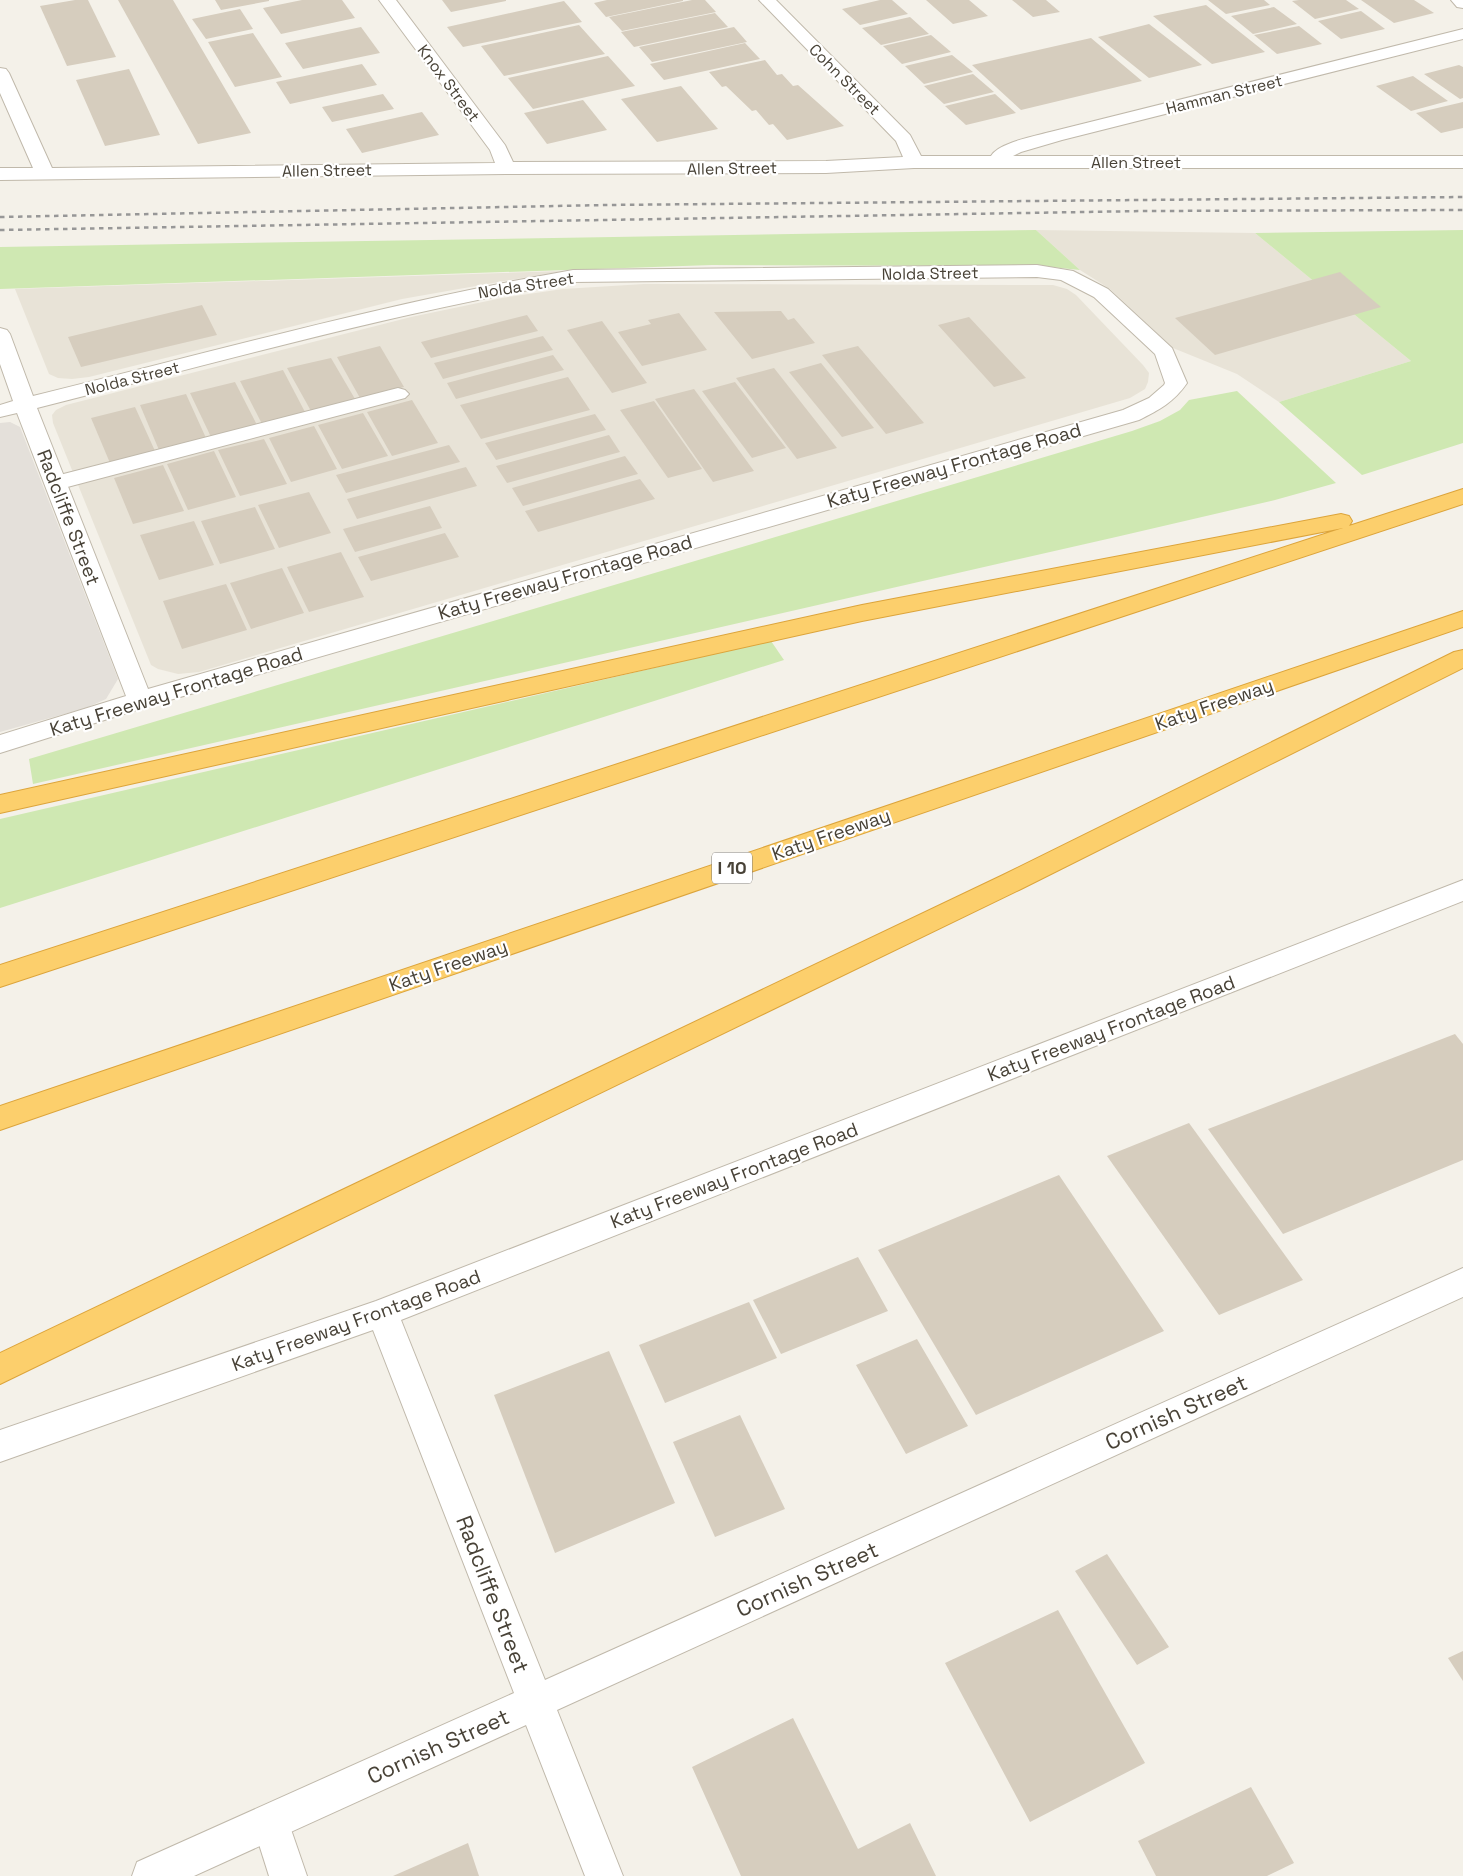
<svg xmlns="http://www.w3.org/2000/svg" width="1463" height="1876" viewBox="0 0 1463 1876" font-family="'Space Grotesk',sans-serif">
<rect width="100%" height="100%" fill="#f4f1e9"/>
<g fill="#e8e3d7">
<path d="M1036 230 1255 233 1411 361 1279 402 1237 374 1173 348 1110 289 1080 270Z"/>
<path d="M562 271 402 299 89 377 72 379 58 378 49 374 15 289Z"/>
<path d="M644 284 1053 285 1067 289 1076 295 1143 365 1149 373 1148 382 1145 389 1130 398 199 672 178 674 158 669 151 665 53 423 52 415 56 410 66 405 411 317 502 298 563 289Z"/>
</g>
<path fill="#e4e0da" d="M10 422 20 427 118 679 106 699 86 708 0 732V423Z"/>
<g fill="#cfe8b2">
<path d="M1036 230 1080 270 1041 266 712 265 0 289V247Z"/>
<path d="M1463 230V443L1362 475 1279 402 1411 361 1255 233Z"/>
<path d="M1237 391 1336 483 1275 500 1116 537 33 784 29 759 1132 431 1160 421 1180 410 1189 400Z"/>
<path d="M771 641 784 660 0 908V819Z"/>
</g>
<g fill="#d6cdbe">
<path d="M75 0H88L116 57 67 66 40 6Z"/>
<path d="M118 0H173L251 133 198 144Z"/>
<path d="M215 0H269V1L221 10Z"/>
<path d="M302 0H342L355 18 281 34 263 8Z"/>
<path d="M442 0H506V1L451 12Z"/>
<path d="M607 0H683V1L606 17 594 3Z"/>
<path d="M692 0H705L716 12 622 31 609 17Z"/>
<path d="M880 0H892L908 14 860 25 842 9Z"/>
<path d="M926 0H969L988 16 953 24Z"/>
<path d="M1012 0H1046L1060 12 1033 17Z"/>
<path d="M1208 0H1264L1270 5 1226 14Z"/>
<path d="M1299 0H1346L1359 9 1315 19 1292 1Z"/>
<path d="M1361 0H1414L1434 13 1394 23Z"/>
<path d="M564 1 582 22 463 47 447 27Z"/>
<path d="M1206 5 1265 52 1212 64 1153 16Z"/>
<path d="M1274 7 1297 24 1253 34 1231 16Z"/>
<path d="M240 9 253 29 206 39 192 19Z"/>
<path d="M1361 11 1385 29 1341 39 1318 21Z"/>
<path d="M715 13 728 27 634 47 621 32Z"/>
<path d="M910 17 929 34 881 45 862 28Z"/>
<path d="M1149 24 1202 65 1149 78 1098 37Z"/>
<path d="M579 25 605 54 504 76 481 46Z"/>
<path d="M1299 26 1322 44 1277 54 1254 35Z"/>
<path d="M361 27 380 53 303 69 285 43Z"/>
<path d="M734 27 747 42 652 62 639 47Z"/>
<path d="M253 33 282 77 235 87 208 42Z"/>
<path d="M931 35 951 52 902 64 883 46Z"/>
<path d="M1091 38 1142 81 1021 110 972 65Z"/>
<path d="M745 43 760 59 664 80 650 64Z"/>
<path d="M952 55 973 72 924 84 905 66Z"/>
<path d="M608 56 635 86 533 109 508 78Z"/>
<path d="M765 60 777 75 782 74 793 86 798 85 844 126 787 140 773 124 769 125 756 110 752 111 726 86 722 87 709 72Z"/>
<path d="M362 64 377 85 290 104 276 82Z"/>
<path d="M1459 65 1463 67V98L1460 99 1424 74Z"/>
<path d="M129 69 160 135 105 146 76 80Z"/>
<path d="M973 74 994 92 944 104 924 86Z"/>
<path d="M1413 76 1448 101 1411 111 1376 86Z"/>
<path d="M681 86 718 129 657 142 621 99Z"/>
<path d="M383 94 394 109 332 122 322 107Z"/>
<path d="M995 94 1016 113 966 125 945 106Z"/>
<path d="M583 100 607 130 547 144 524 113Z"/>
<path d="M1463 102V128L1441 133 1416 113Z"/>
<path d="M422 112 439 135 362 153 346 129Z"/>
<path d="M1340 272 1381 307 1215 355 1175 318Z"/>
<path d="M202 305 217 335 81 367 68 337Z"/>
<path d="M781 311 788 320 794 318 815 343 752 359 714 312Z"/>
<path d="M679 313 707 350 642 366 618 332 651 324 648 320Z"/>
<path d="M527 315 538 331 431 358 421 342Z"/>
<path d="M969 317 1026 378 994 387 938 325Z"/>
<path d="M602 321 647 383 612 393 567 330Z"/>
<path d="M543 336 553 350 443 379 434 363Z"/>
<path d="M380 346 404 387 360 398 337 357Z"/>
<path d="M858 346 924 423 886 434 822 355Z"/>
<path d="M553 355 564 370 456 399 447 383Z"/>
<path d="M331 358 355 399 311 411 287 368Z"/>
<path d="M821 363 874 428 842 437 789 372Z"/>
<path d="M774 368 837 448 797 459 736 378Z"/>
<path d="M283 370 305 412 262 424 240 381Z"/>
<path d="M568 377 590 410 481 439 460 405Z"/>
<path d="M235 382 257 425 211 437 190 393Z"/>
<path d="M735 382 786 448 752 458 702 391Z"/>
<path d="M694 389 754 471 713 482 655 399Z"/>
<path d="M186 394 206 438 159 450 140 405Z"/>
<path d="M412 400 438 443 392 456 367 412Z"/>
<path d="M654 401 702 469 668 478 620 410Z"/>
<path d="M135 407 155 451 110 463 91 418Z"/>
<path d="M363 413 388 456 342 469 318 425Z"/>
<path d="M595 414 606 430 496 460 485 443Z"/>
<path d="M314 426 337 469 291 482 269 438Z"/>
<path d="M609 435 620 452 507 483 496 466Z"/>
<path d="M264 439 287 484 240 496 218 450Z"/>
<path d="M449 445 460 462 346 493 336 475Z"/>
<path d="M214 451 236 497 188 510 167 464Z"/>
<path d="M625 456 638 474 523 506 512 488Z"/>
<path d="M163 465 184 511 133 524 114 478Z"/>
<path d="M466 467 477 486 357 519 347 499Z"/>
<path d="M640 479 655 499 538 532 525 511Z"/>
<path d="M309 492 331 533 279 548 258 505Z"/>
<path d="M430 506 442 528 355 552 343 529Z"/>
<path d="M255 507 275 549 220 564 201 521Z"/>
<path d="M194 521 214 565 159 580 140 535Z"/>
<path d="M445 533 459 557 371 581 358 557Z"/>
<path d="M341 552 364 597 309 612 287 567Z"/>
<path d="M282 568 304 613 251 629 230 583Z"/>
<path d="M226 584 247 630 182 649 163 601Z"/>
<path d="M1455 1034 1463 1044V1160L1283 1234 1208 1129Z"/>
<path d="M1189 1123 1303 1280 1219 1315 1107 1156Z"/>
<path d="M1059 1175 1164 1331 976 1415 878 1250Z"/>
<path d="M858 1257 888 1311 781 1354 753 1300Z"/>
<path d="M749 1302 777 1358 665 1403 639 1345Z"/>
<path d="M917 1339 968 1426 906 1454 856 1365Z"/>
<path d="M609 1351 675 1503 555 1553 494 1395Z"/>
<path d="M740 1415 785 1509 715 1537 673 1442Z"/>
<path d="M1107 1554 1169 1647 1137 1665 1075 1571Z"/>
<path d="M1058 1610 1145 1763 1030 1822 945 1663Z"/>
<path d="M1463 1651V1681L1448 1658Z"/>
<path d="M793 1718 858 1849 910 1823 936 1876H741L692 1767Z"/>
<path d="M1251 1787 1294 1863 1267 1876H1156L1138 1841Z"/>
<path d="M468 1843 479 1876H393Z"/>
</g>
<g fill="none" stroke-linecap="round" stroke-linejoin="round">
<g stroke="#c0b9ab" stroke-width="2">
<g id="service">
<path d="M398 388 405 390 409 394 405 398 56 490 48 488 45 483 48 478Z"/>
<path d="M271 1803 284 1809 307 1876H269L252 1822 258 1809Z"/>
</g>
</g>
<g stroke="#c0b9ab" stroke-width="2">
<g id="minor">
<path d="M379 0H396L505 145 513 162 826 161 903 157 896 141 759 0H776L910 135 921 156H991C998 143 1035 136 1050 132L1463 29V39L1062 140 1021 152 1013 156H1463V168H914L826 173 506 174 0 180V168H33L0 93V68L6 69 9 73 52 168 495 163 490 150Z"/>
<path d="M1451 0H1463V8L1457 7Z"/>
<path d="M1037 265 1073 271 1108 289 1172 348 1187 383C1174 402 1159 410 1139 420L149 706 0 753V735L126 696 17 413 0 417V405L13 401 0 364V328L7 330 10 334 33 396C212 352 390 302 573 270ZM1037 277 1061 280 1094 297 1155 354 1165 383 1164 385 1149 398 1123 410 148 689 37 408C215 363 392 313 573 282Z"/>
<path d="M1463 880V901L401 1320 545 1680 1463 1268V1297L557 1710 623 1876H585L526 1725 194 1876H132L137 1862 514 1693 373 1330 0 1462V1430L376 1301Z"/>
</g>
</g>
<g stroke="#dca43b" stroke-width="2">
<g id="motorway">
<path d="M1463 489V504L0 987V965L1343 528 862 621 0 813V795L862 605 1341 514 1349 516 1352 521 1349 526Z"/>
<path d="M1463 611V627L0 1130V1106Z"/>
<path d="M1463 650V668L1021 889 0 1384V1353L1003 875 1454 652Z"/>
</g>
</g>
<use href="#service" fill="#fff" fill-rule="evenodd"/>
<use href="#minor" fill="#fff" fill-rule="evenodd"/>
<use href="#motorway" fill="#fccf6c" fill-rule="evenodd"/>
<g stroke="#979797" stroke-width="2.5" stroke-dasharray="4.5 4.5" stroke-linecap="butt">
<path d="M0 217 606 205 1463 197"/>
<path d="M0 230 1144 211 1463 210"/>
</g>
</g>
<g text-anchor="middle" stroke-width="4.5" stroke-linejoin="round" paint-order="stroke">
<g font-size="16" fill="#484237" stroke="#fff">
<text transform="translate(845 79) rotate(45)" y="6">Cohn Street</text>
<text transform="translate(449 83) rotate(53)" y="6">Knox Street</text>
<text transform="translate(1224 94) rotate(-14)" y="6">Hamman Street</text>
<text x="1136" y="168">Allen Street</text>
<text transform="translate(732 168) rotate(-1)" y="6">Allen Street</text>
<text transform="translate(327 170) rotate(-1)" y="6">Allen Street</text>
<text transform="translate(930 273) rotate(-1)" y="6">Nolda Street</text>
<text transform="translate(526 285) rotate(-9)" y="6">Nolda Street</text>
<text transform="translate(132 378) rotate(-14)" y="6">Nolda Street</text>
</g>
<rect fill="#fff" stroke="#7f7b73" stroke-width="1" x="712" y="852.5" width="40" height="31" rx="4"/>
<g font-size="18" font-weight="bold" fill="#484237">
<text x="732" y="874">I 10</text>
</g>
<g font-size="19" fill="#484237" stroke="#fff">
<text transform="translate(954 465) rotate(-16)" y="7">Katy Freeway Frontage Road</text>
<text transform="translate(69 517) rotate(69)" y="7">Radcliffe Street</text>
<text transform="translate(565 577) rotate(-16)" y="7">Katy Freeway Frontage Road</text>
<text transform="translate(176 691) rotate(-17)" y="7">Katy Freeway Frontage Road</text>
<text transform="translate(1214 704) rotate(-19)" y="7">Katy Freeway</text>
<text transform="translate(831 834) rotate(-19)" y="7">Katy Freeway</text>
<text transform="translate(448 965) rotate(-19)" y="7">Katy Freeway</text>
<text transform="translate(1111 1028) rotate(-21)" y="7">Katy Freeway Frontage Road</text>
<text transform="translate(734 1175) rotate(-21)" y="7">Katy Freeway Frontage Road</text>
<text transform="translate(356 1320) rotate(-20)" y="7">Katy Freeway Frontage Road</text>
</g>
<g font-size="22" fill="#484237" stroke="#fff">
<text transform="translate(1176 1412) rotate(-24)" y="8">Cornish Street</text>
<text transform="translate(807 1579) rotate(-24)" y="8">Cornish Street</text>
<text transform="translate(493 1594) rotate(69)" y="8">Radcliffe Street</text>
<text transform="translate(438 1746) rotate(-24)" y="8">Cornish Street</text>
</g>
</g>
</svg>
